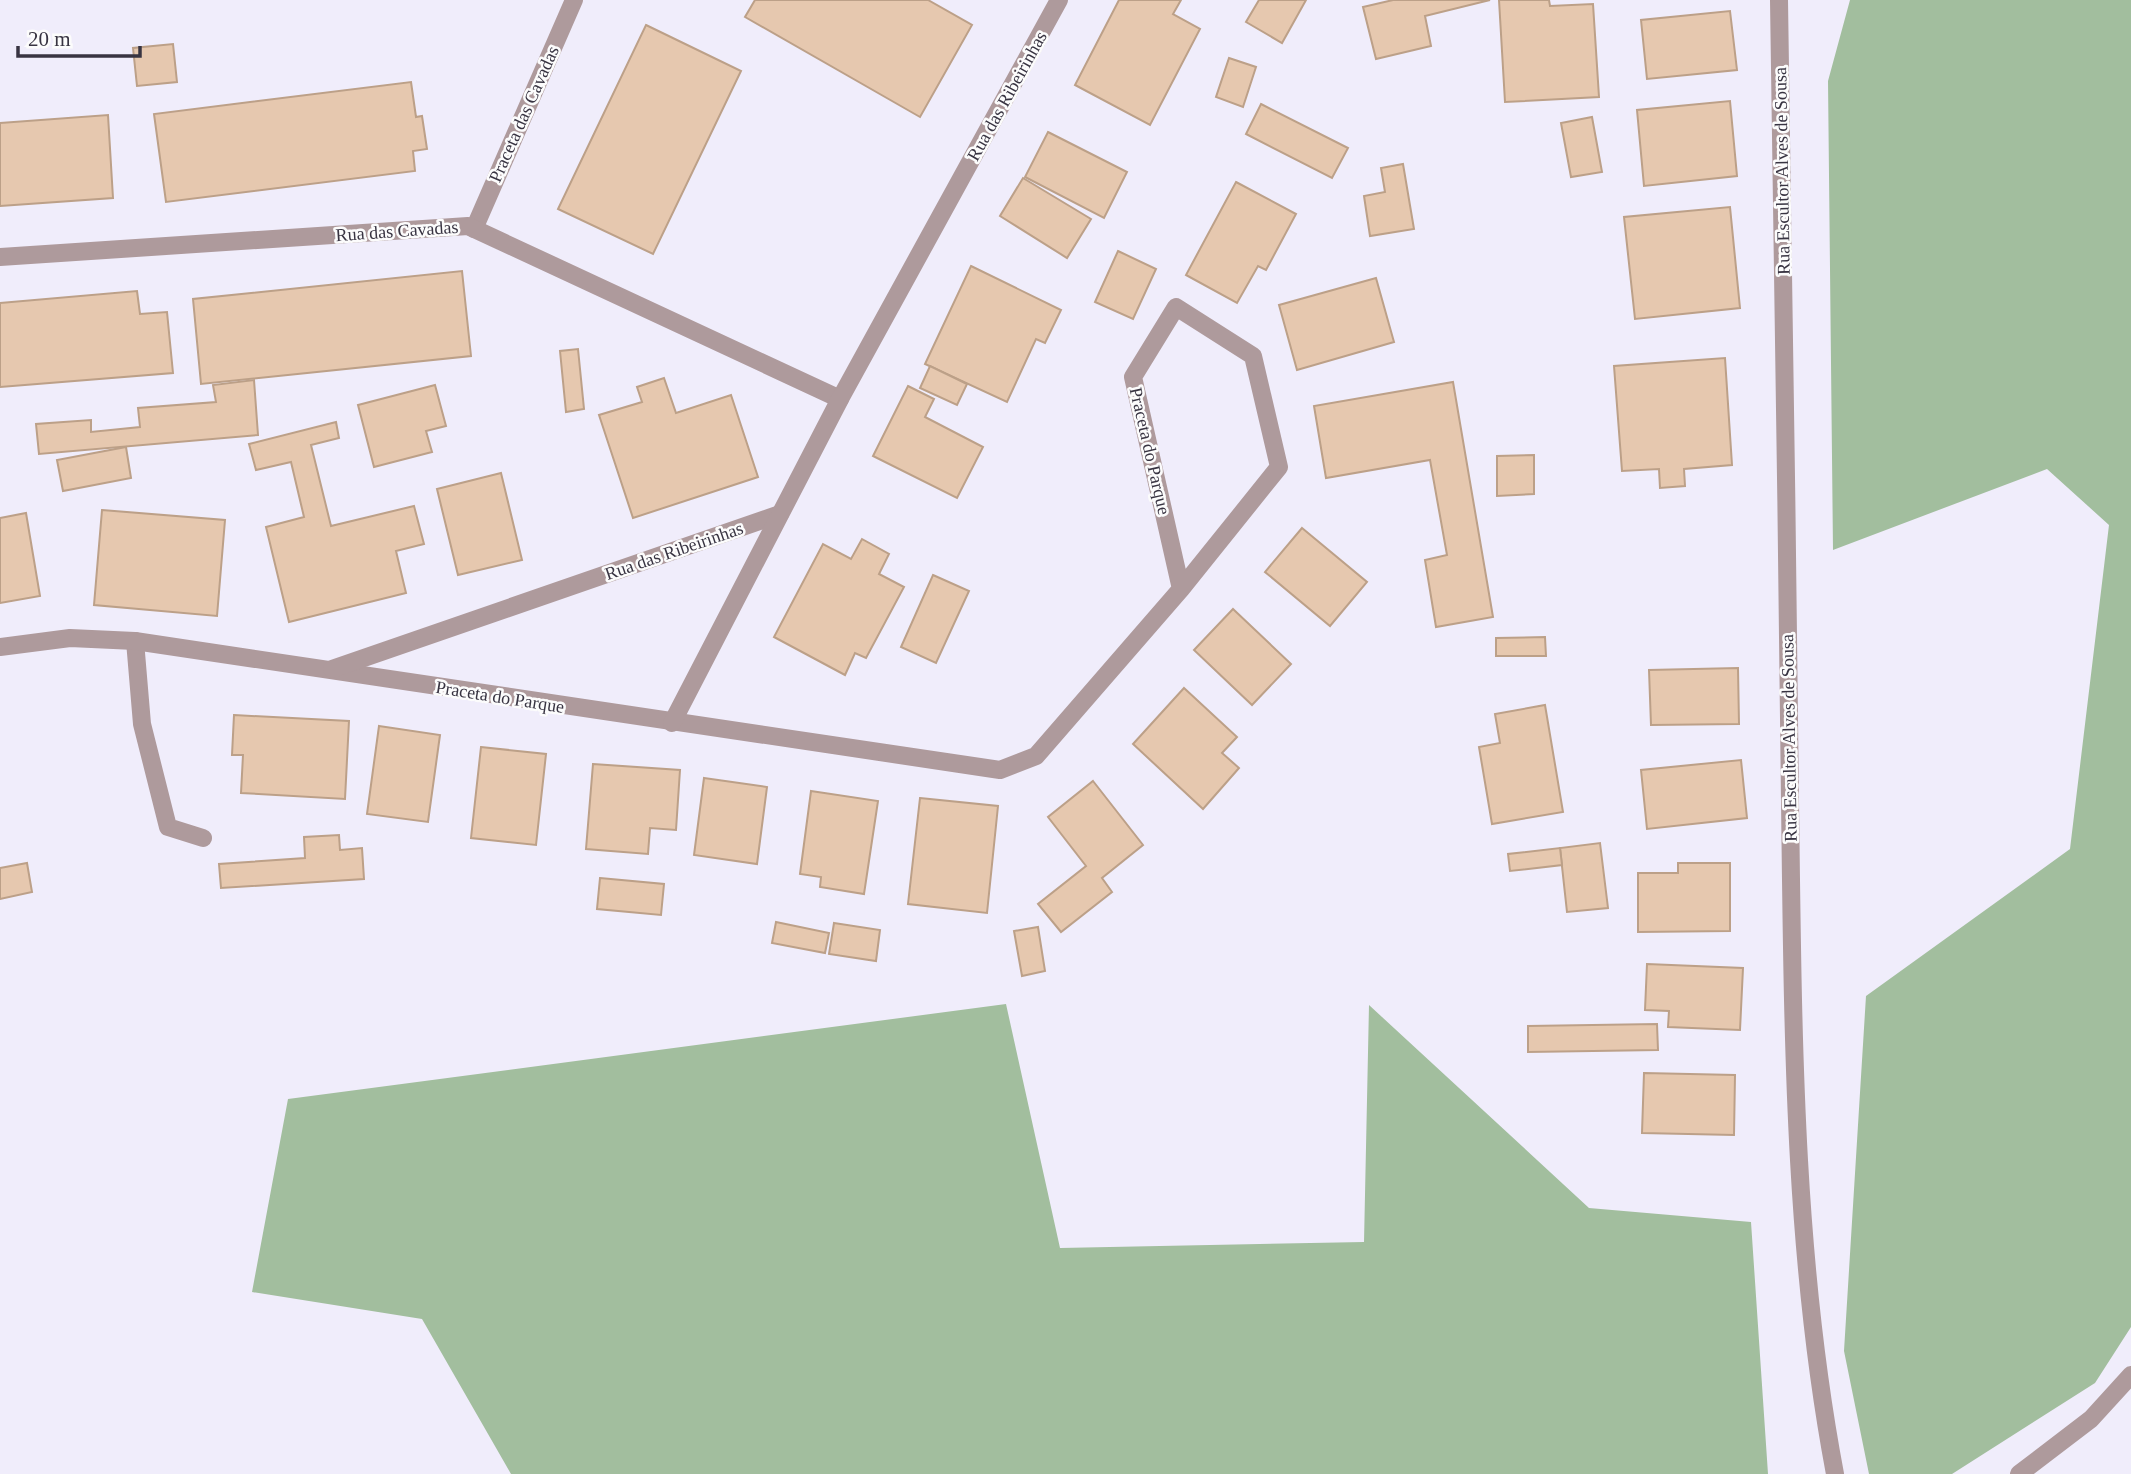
<svg xmlns="http://www.w3.org/2000/svg" width="2131" height="1474" viewBox="0 0 2131 1474" font-family="'Times New Roman',serif">
<rect width="100%" height="100%" fill="#f0edfb"/>
<g fill="#a2be9e">
<path d="M1850 0H2131V1327L2095 1383 1952 1474H1869L1844 1351 1866 996 2070 849 2109 525 2047 469 1833 550 1828 81Z"/>
<path d="M1006 1004 1060 1248 1364 1242 1369 1005 1589 1208 1751 1222 1768 1474H511L422 1319 252 1292 288 1099Z"/>
</g>
<g fill="#e6c8af" stroke="#bca088" stroke-width="2">
<path d="M755 0H928L972 25 920 117 745 17Z"/>
<path d="M1119 0H1181L1173 14 1200 29 1150 125 1075 85Z"/>
<path d="M1259 0H1306L1282 43 1246 22Z"/>
<path d="M1393 0H1490L1425 16 1431 46 1376 59 1363 7Z"/>
<path d="M1499 0H1549L1550 6 1593 4 1599 97 1505 102Z"/>
<path d="M1730 11 1737 70 1647 79 1641 20Z"/>
<path d="M646 25 741 71 653 254 558 209Z"/>
<path d="M173 44 177 82 137 86 133 48Z"/>
<path d="M1229 58 1256 67 1243 107 1216 97Z"/>
<path d="M411 82 416 117 422 116 427 149 413 151 415 171 166 202 154 114Z"/>
<path d="M1730 101 1737 176 1644 186 1637 110Z"/>
<path d="M1261 104 1348 148 1332 178 1246 134Z"/>
<path d="M108 115 113 198 0 206V123Z"/>
<path d="M1592 117 1602 172 1571 177 1561 123Z"/>
<path d="M1048 132 1127 172 1104 218 1025 177Z"/>
<path d="M1403 164 1414 229 1370 236 1364 196 1385 192 1381 168Z"/>
<path d="M1023 178 1091 219 1067 258 1000 216Z"/>
<path d="M1236 182 1296 214 1266 270 1258 266 1237 303 1186 275Z"/>
<path d="M1730 207 1740 308 1635 319 1624 217Z"/>
<path d="M1118 251 1156 269 1133 319 1095 302Z"/>
<path d="M971 266 1061 310 1045 343 1036 339 1007 402 925 364Z"/>
<path d="M462 271 471 356 201 384 193 299Z"/>
<path d="M1376 278 1394 342 1297 370 1279 305Z"/>
<path d="M137 291 140 314 167 312 173 373 0 387V303Z"/>
<path d="M578 349 584 409 566 412 560 351Z"/>
<path d="M1725 358 1732 465 1684 469 1685 486 1660 488 1659 469 1622 471 1614 366Z"/>
<path d="M930 366 967 384 957 405 920 388Z"/>
<path d="M664 378 676 413 731 395 758 477 633 518 599 415 642 402 637 387Z"/>
<path d="M254 380 258 435 39 454 36 424 91 420V432L140 427 138 408 216 402 213 385Z"/>
<path d="M1453 382 1493 617 1436 627 1425 560 1447 555 1430 460 1326 478 1314 406Z"/>
<path d="M435 385 446 426 426 431 432 452 374 467 358 405Z"/>
<path d="M908 386 934 399 925 417 983 447 957 498 873 456Z"/>
<path d="M336 422 339 438 311 445 331 526 414 506 424 544 396 551 406 593 289 622 266 527 304 517 291 462 256 470 249 444Z"/>
<path d="M126 447 131 478 63 491 57 460Z"/>
<path d="M1534 455V494L1497 496V456Z"/>
<path d="M501 473 522 560 458 575 437 489Z"/>
<path d="M102 510 225 520 217 616 94 605Z"/>
<path d="M26 513 40 596 0 603V518Z"/>
<path d="M1302 528 1367 582 1330 626 1265 572Z"/>
<path d="M862 539 889 554 879 574 904 587 866 658 855 653 845 675 774 637 823 544 851 559Z"/>
<path d="M933 575 969 591 936 663 901 647Z"/>
<path d="M1233 609 1291 664 1252 705 1194 650Z"/>
<path d="M1545 637 1546 656H1496V638Z"/>
<path d="M1738 668 1739 724 1651 725 1649 670Z"/>
<path d="M1184 688 1237 737 1222 753 1239 768 1203 809 1133 744Z"/>
<path d="M1545 705 1563 812 1492 824 1479 747 1500 743 1495 714Z"/>
<path d="M234 715 349 721 345 799 241 793 243 755H232Z"/>
<path d="M379 726 440 735 428 822 367 814Z"/>
<path d="M481 747 546 754 536 845 471 838Z"/>
<path d="M1741 760 1747 818 1647 829 1641 770Z"/>
<path d="M593 764 680 770 676 830 650 828 648 854 586 849Z"/>
<path d="M704 778 767 787 757 864 694 855Z"/>
<path d="M1093 781 1143 845 1102 878 1112 892 1061 932 1038 904 1086 866 1048 817Z"/>
<path d="M811 791 878 801 864 894 820 887 821 877 800 874Z"/>
<path d="M920 798 998 806 987 913 908 904Z"/>
<path d="M339 835 340 850 362 848 364 879 221 888 219 864 305 858 304 837Z"/>
<path d="M1600 843 1608 908 1567 912 1560 848Z"/>
<path d="M1560 848 1562 865 1510 871 1508 854Z"/>
<path d="M27 863 32 892 0 899V868Z"/>
<path d="M1678 863H1730V931L1638 932V873H1678Z"/>
<path d="M600 878 664 884 661 915 597 909Z"/>
<path d="M776 922 829 933 825 953 772 943Z"/>
<path d="M834 923 880 930 876 961 829 954Z"/>
<path d="M1038 927 1045 971 1022 976 1014 931Z"/>
<path d="M1647 964 1743 968 1740 1030 1668 1027 1669 1011 1645 1010Z"/>
<path d="M1657 1024 1658 1050 1528 1052V1026Z"/>
<path d="M1644 1073 1735 1075 1734 1135 1642 1133Z"/>
</g>
<g fill="none" stroke-linecap="round" stroke-linejoin="round">
<g stroke="#ae9a9c" stroke-width="18">
<path d="M1779 0C1785 267 1786 534 1790 801 1793 1027 1793 1252 1835 1474"/>
<path d="M474 229 574 0"/>
<path d="M0 257 468 226 840 399"/>
<path d="M135 641 142 724 168 827 203 838"/>
<path d="M0 647 70 638 135 641 1000 770 1036 756 1181 589 1279 467 1253 356 1176 307 1133 377 1181 589"/>
<path d="M332 669 780 514"/>
<path d="M672 723 840 399 1059 0"/>
<path d="M2019 1474 2091 1419 2131 1375"/>
</g>
</g>
<g text-anchor="middle" stroke-width="5" stroke-linejoin="round" paint-order="stroke">
<g font-size="18" fill="#383442" stroke="#fcfcfc">
<text transform="translate(1007 96) rotate(-61)" y="6">Rua das Ribeirinhas</text>
<text transform="translate(524 114) rotate(-66)" y="6">Praceta das Cavadas</text>
<text transform="translate(1782 171) rotate(-91)" y="6">Rua Escultor Alves de Sousa</text>
<text transform="translate(397 231) rotate(-4)" y="6">Rua das Cavadas</text>
<text transform="translate(1150 451) rotate(77)" y="6">Praceta do Parque</text>
<text transform="translate(674 551) rotate(-19)" y="6">Rua das Ribeirinhas</text>
<text transform="translate(500 697) rotate(9)" y="6">Praceta do Parque</text>
<text transform="translate(1789 738) rotate(-91)" y="6">Rua Escultor Alves de Sousa</text>
</g>
</g>
<path d="M18 46v10h122v-10" fill="none" stroke="#383442" stroke-width="3.5"/>
<text x="28" y="46" font-size="21" fill="#383442" stroke="#fcfcfc" stroke-width="5" paint-order="stroke">20 m</text>
</svg>
